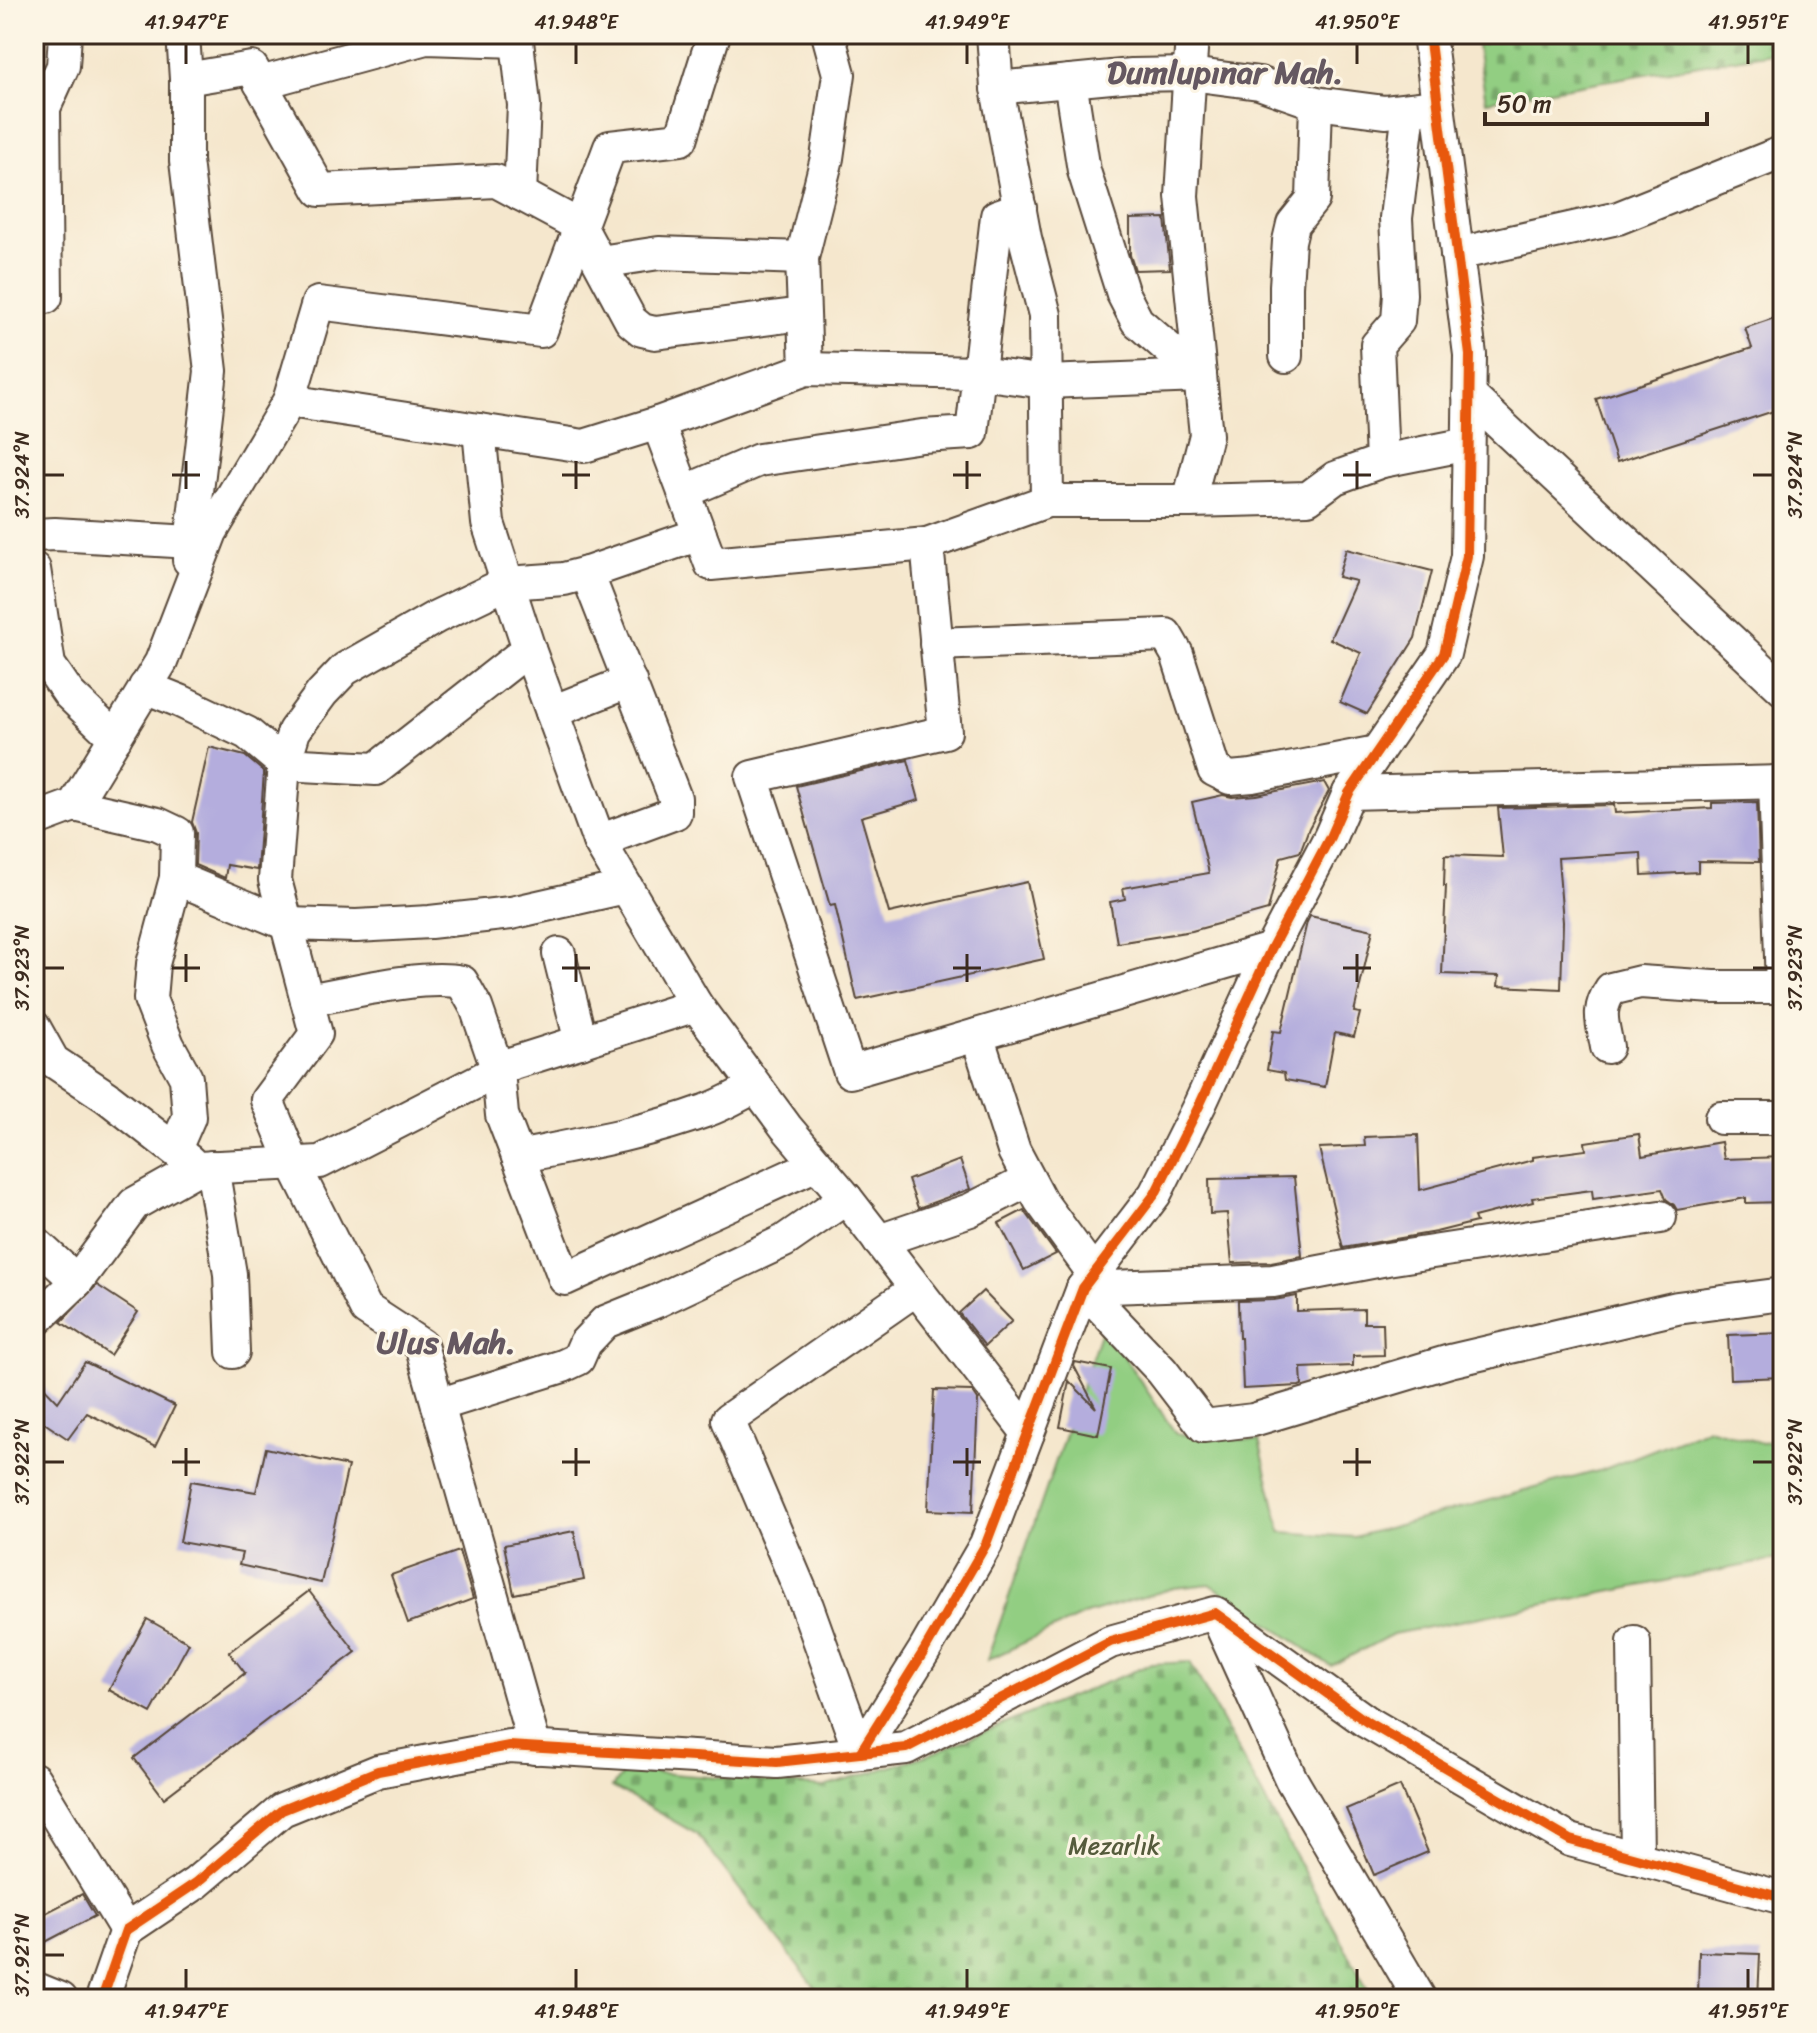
<svg xmlns="http://www.w3.org/2000/svg" width="1817" height="2033" viewBox="0 0 1817 2033" font-family="Sriracha,sans-serif">
<defs>
<pattern id="cemetery-stones" width="16" height="16" patternUnits="userSpaceOnUse" patternTransform="scale(2)"><rect width="16" height="16" fill="#92ce82"/><path d="M2 7V4a2 2 0 0 1 4 0v3zM10 15v-3a2 2 0 0 1 4 0v3z" fill="#78a76a"/></pattern>
</defs>
<rect width="100%" height="100%" fill="#fcf5e5"/>
<filter id="ink" filterUnits="userSpaceOnUse"><feTurbulence type="fractalNoise" baseFrequency=".0125" numOctaves="2"/><feDisplacementMap in="SourceGraphic" scale="16" xChannelSelector="R" yChannelSelector="G"/><feConvolveMatrix kernelMatrix="1 2 1 2 8 2 1 2 1" color-interpolation-filters="sRGB"/></filter>
<filter id="wash" filterUnits="userSpaceOnUse"><feTurbulence type="fractalNoise" baseFrequency=".006" numOctaves="4" result="noise"/><feDisplacementMap in="SourceGraphic" scale="32" xChannelSelector="R" yChannelSelector="G"/><feGaussianBlur stdDeviation="1.8" result="paint"/><feColorMatrix in="noise" values="0 0 0 0 0 0 0 0 0 0 0 0 0 0 0 0 0 1.4 0 .05"/><feComposite in="paint" operator="in"/></filter>
<g filter="url(#wash)">
<rect width="100%" height="100%" fill="#f5e7cd"/>
<g fill="url(#cemetery-stones)" stroke="#667c50" stroke-width="2">
<path d="M1475 34H1783V51L1486 101Z"/>
<path d="M1190 1662 1373 1999H824L697 1834 612 1787 626 1770 824 1787 928 1755 1151 1664Z"/>
</g>
<path fill="#92ce82" stroke="#667c50" stroke-width="2" d="M1103 1325 1176 1434 1259 1441 1281 1532 1354 1537 1602 1470 1708 1428 1762 1443 1783 1440V1558L1393 1634 1331 1666 1210 1584 1174 1588 1086 1614 987 1660Z"/>
<g id="blocks">
<g fill="#b4addd">
<path d="M1165 218 1170 269 1135 270 1130 255V219Z"/>
<path d="M1783 315V408L1617 462 1596 399 1752 348 1745 328Z"/>
<path d="M1346 549 1432 571 1415 638 1367 714 1340 702 1361 653 1330 639 1356 581 1338 577Z"/>
<path d="M209 747 245 756 264 772 257 870 227 865 225 878 195 865 196 833 192 822Z"/>
<path d="M908 760 919 800 861 817 889 913 1027 882 1044 959 857 1000 835 905 830 906 796 786Z"/>
<path d="M1324 782 1329 791 1309 828 1300 852 1281 857 1268 910 1192 931 1117 943 1110 902 1125 899 1123 888 1209 873 1192 802 1223 795 1232 797 1256 795Z"/>
<path d="M1757 802 1759 862 1698 861V872L1642 875 1641 853 1558 858 1563 922 1561 989 1498 986 1499 976 1442 974 1446 886H1444L1445 855 1503 857 1498 808 1614 805 1615 813 1712 808V803Z"/>
<path d="M1310 916 1373 930 1354 1012 1360 1013 1354 1037 1335 1033 1325 1087 1285 1080 1284 1073 1267 1070 1273 1031 1281 1032 1307 922Z"/>
<path d="M1639 1134 1642 1156 1721 1142 1724 1159 1783 1157V1202L1746 1203V1198L1677 1210 1674 1205 1666 1199 1662 1189 1593 1199 1592 1190 1532 1198 1533 1202 1474 1217 1476 1222 1436 1232 1343 1248 1319 1148 1365 1146 1364 1137 1418 1135 1420 1190 1533 1160V1157L1586 1150 1585 1142Z"/>
<path d="M960 1160 970 1189 918 1208 908 1180Z"/>
<path d="M1294 1177 1302 1256 1271 1262 1232 1263 1227 1213 1210 1214 1209 1179Z"/>
<path d="M1024 1210 1056 1254 1024 1270 999 1223Z"/>
<path d="M97 1285 138 1312 110 1355 61 1322Z"/>
<path d="M983 1291 1012 1321 985 1346 959 1313Z"/>
<path d="M1297 1296V1311L1364 1309V1323H1383L1384 1355 1353 1356V1366L1301 1368 1302 1385 1299 1386 1243 1389 1241 1338H1239L1238 1301 1274 1300Z"/>
<path d="M1783 1333V1377L1730 1379 1728 1335Z"/>
<path d="M85 1362 175 1406 155 1447 87 1413 68 1439 34 1416V1377L58 1402Z"/>
<path d="M1075 1362 1111 1369 1098 1435 1060 1427 1069 1381 1096 1408 1074 1366Z"/>
<path d="M934 1390 972 1391 978 1400 973 1512 928 1510Z"/>
<path d="M266 1448 348 1466 321 1583 239 1565 242 1553 180 1542 191 1481 256 1492Z"/>
<path d="M574 1531 584 1580 514 1594 504 1545Z"/>
<path d="M459 1551 473 1599 408 1623 391 1575Z"/>
<path d="M309 1591 356 1652 164 1798 134 1758 245 1673 229 1652Z"/>
<path d="M147 1619 189 1643 151 1713 109 1690Z"/>
<path d="M1400 1786 1428 1852 1374 1875 1346 1809Z"/>
<path d="M82 1894 95 1916 34 1948V1919Z"/>
<path d="M1699 1952 1760 1954 1758 1999H1698Z"/>
</g>
</g>
</g>
<g filter="url(#ink)">
<use href="#blocks" fill-opacity="0" stroke="#574638" stroke-width="2"/>
<g fill="none" stroke-linecap="round" stroke-linejoin="round">
<g stroke="#574638" stroke-width="36">
<g id="minor">
<path d="M183 34 186 79V161L211 371 189 560"/>
<path d="M519 34 517 41 524 105 520 194"/>
<path d="M993 34 997 88 1025 238 1045 315 1047 501"/>
<path d="M186 79 252 68 320 190 496 181 580 226 631 321 642 330 655 333 803 314"/>
<path d="M1070 81 1084 171 1123 294 1137 321 1200 376"/>
<path d="M260 83 426 38 517 41"/>
<path d="M997 88 1132 75 1190 74 1259 83 1316 103 1385 112 1437 106"/>
<path d="M1457 254 1618 218 1783 152"/>
<path d="M600 262 659 253 802 258"/>
<path d="M34 299 46 297 44 108 63 66 65 34"/>
<path d="M1286 356V286L1289 241 1293 224 1313 199 1316 103"/>
<path d="M806 369 802 258 827 158 839 74 828 34"/>
<path d="M1469 395 1783 689"/>
<path d="M289 401 584 446 658 423 806 369 979 373 1046 382 1200 376"/>
<path d="M658 423 711 564 927 544 1047 501H1189L1308 498 1335 478 1382 461 1468 444"/>
<path d="M479 430 488 523 529 649 599 841 696 1005 786 1127 846 1198 1028 1433"/>
<path d="M1382 461 1377 345 1398 321 1400 294 1396 218 1409 110"/>
<path d="M684 492 759 460 922 436 972 433 997 216 1020 208"/>
<path d="M1189 501 1206 435 1182 196 1192 34"/>
<path d="M34 535 55 534 191 542"/>
<path d="M927 544 945 732 752 777 850 1072 1271 949"/>
<path d="M34 569 49 665 69 694 115 738"/>
<path d="M587 573 675 798V813L599 841"/>
<path d="M936 644 1166 635 1177 654 1214 770 1230 778 1252 776 1377 752"/>
<path d="M145 687 180 701 247 733 284 764 376 769 529 649"/>
<path d="M552 712 630 681"/>
<path d="M1775 782 1782 987"/>
<path d="M1349 793 1783 782"/>
<path d="M74 805 158 824 177 833 176 878 153 964 150 999 168 1045 186 1078 189 1117 175 1149"/>
<path d="M34 820 74 805 161 662 211 532 289 401 318 303 541 331 610 147 681 139 714 34"/>
<path d="M176 878 287 924 356 926 430 922 511 913 626 887"/>
<path d="M559 954 581 1042"/>
<path d="M307 1000C349 993 422 974 462 982L476 1007 498 1071 502 1115 565 1279 817 1164"/>
<path d="M34 1027 53 1061 107 1097 189 1161"/>
<path d="M977 1035 1014 1151 1040 1200 1094 1274"/>
<path d="M1607 1047C1603 1023 1596 1011 1611 989L1640 982 1714 987H1783"/>
<path d="M1721 1118H1783"/>
<path d="M518 1157C581 1144 645 1133 705 1111 723 1105 739 1095 755 1087"/>
<path d="M212 1167 230 1274 233 1352"/>
<path d="M879 1241 970 1210 1029 1180"/>
<path d="M34 1242 77 1281"/>
<path d="M1083 1288 1162 1371 1204 1426 1253 1420 1450 1361 1677 1308 1783 1294"/>
<path d="M1083 1288 1273 1281 1387 1259 1660 1217"/>
<path d="M34 1322 77 1281 134 1204 198 1168 320 1162 513 1063 696 1005"/>
<path d="M438 1405 563 1366 578 1359 585 1343 605 1322 657 1301 784 1241 846 1198"/>
<path d="M1217 1616 1291 1779 1420 1999"/>
<path d="M1634 1642 1637 1858"/>
<path d="M535 1748 421 1345 366 1309 293 1163 267 1100 316 1034 275 880 284 764 294 731 322 693 345 669 436 617 507 583 564 579 587 573 700 534"/>
<path d="M860 1753 924 1651 986 1544 1083 1288 1155 1194 1200 1104 1271 949 1330 837 1349 793 1444 654 1467 556 1470 355 1429 34"/>
<path d="M860 1753 807 1606 728 1420 916 1289"/>
<path d="M34 1779 126 1930"/>
<path d="M34 1988 61 1999"/>
<path d="M102 1999 126 1930 196 1883 282 1810 378 1771 509 1746 777 1762 906 1748 1110 1642 1215 1613 1367 1722 1570 1840 1783 1898"/>
</g>
</g>
<use href="#minor" stroke="#fff" stroke-width="32"/>
<g stroke="#fcf5e5" stroke-width="15">
<g id="cycleway">
<path d="M860 1753 924 1651 986 1544 1083 1288 1155 1194 1200 1104 1271 949 1330 837 1349 793 1444 654 1467 556 1470 355 1429 34"/>
<path d="M102 1999 126 1930 196 1883 282 1810 378 1771 509 1746 777 1762 906 1748 1110 1642 1215 1613 1367 1722 1570 1840 1783 1898"/>
</g>
</g>
<use href="#cycleway" stroke="#e8590c" stroke-width="10"/>
</g>
</g>
<path fill="none" stroke="#3b2a1e" stroke-width="3" d="M186 44V64M576 44V64M967 44V64M1357 44V64M1748 44V64M186 461V489M576 461V489M967 461V489M1357 461V489M44 475H64M172 475H200M562 475H590M953 475H981M1343 475H1371M1753 475H1773M186 954V982M576 954V982M967 954V982M1357 954V982M44 968H64M172 968H200M562 968H590M953 968H981M1343 968H1371M1753 968H1773M186 1448V1476M576 1448V1476M967 1448V1476M1357 1448V1476M44 1462H64M172 1462H200M562 1462H590M953 1462H981M1343 1462H1371M1753 1462H1773M44 1955H64M186 1969V1989M576 1969V1989M967 1969V1989M1357 1969V1989M1748 1969V1989"/>
<g text-anchor="middle" stroke-width="6" stroke-linejoin="round" paint-order="stroke">
<g font-size="24" fill="#555b3c" stroke="#fcf5e5">
<text x="1114" y="1854">Mezarlık</text>
</g>
<g font-size="32" font-weight="bold" fill="#655861" stroke="#fcf5e5">
<text x="1225" y="83">Dumlupınar Mah.</text>
<text x="446" y="1353">Ulus Mah.</text>
</g>
</g>
<rect width="1817" height="2033" fill="none" stroke="#fcf5e5" stroke-width="88"/>
<path d="M1485 112v12h222v-12" fill="none" stroke="#3b2a1e" stroke-width="4"/>
<text x="1497" y="112" font-size="24" fill="#3b2a1e" stroke="#fcf5e5" stroke-width="6" paint-order="stroke">50 m</text>
<rect x="44" y="44" width="1729" height="1945" fill="none" stroke="#3b2a1e" stroke-width="3"/>
<g font-size="20" text-anchor="middle" fill="#3b2a1e">
<text x="186" y="29">41.947°E</text>
<text x="576" y="29">41.948°E</text>
<text x="967" y="29">41.949°E</text>
<text x="1357" y="29">41.950°E</text>
<text x="1748" y="29">41.951°E</text>
<text transform="translate(22 475) rotate(-90)" y="7">37.924°N</text>
<text transform="translate(1795 475) rotate(-90)" y="7">37.924°N</text>
<text transform="translate(22 968) rotate(-90)" y="7">37.923°N</text>
<text transform="translate(1795 968) rotate(-90)" y="7">37.923°N</text>
<text transform="translate(22 1462) rotate(-90)" y="7">37.922°N</text>
<text transform="translate(1795 1462) rotate(-90)" y="7">37.922°N</text>
<text transform="translate(22 1955) rotate(-90)" y="7">37.921°N</text>
<text x="186" y="2018">41.947°E</text>
<text x="576" y="2018">41.948°E</text>
<text x="967" y="2018">41.949°E</text>
<text x="1357" y="2018">41.950°E</text>
<text x="1748" y="2018">41.951°E</text>
</g>
</svg>
